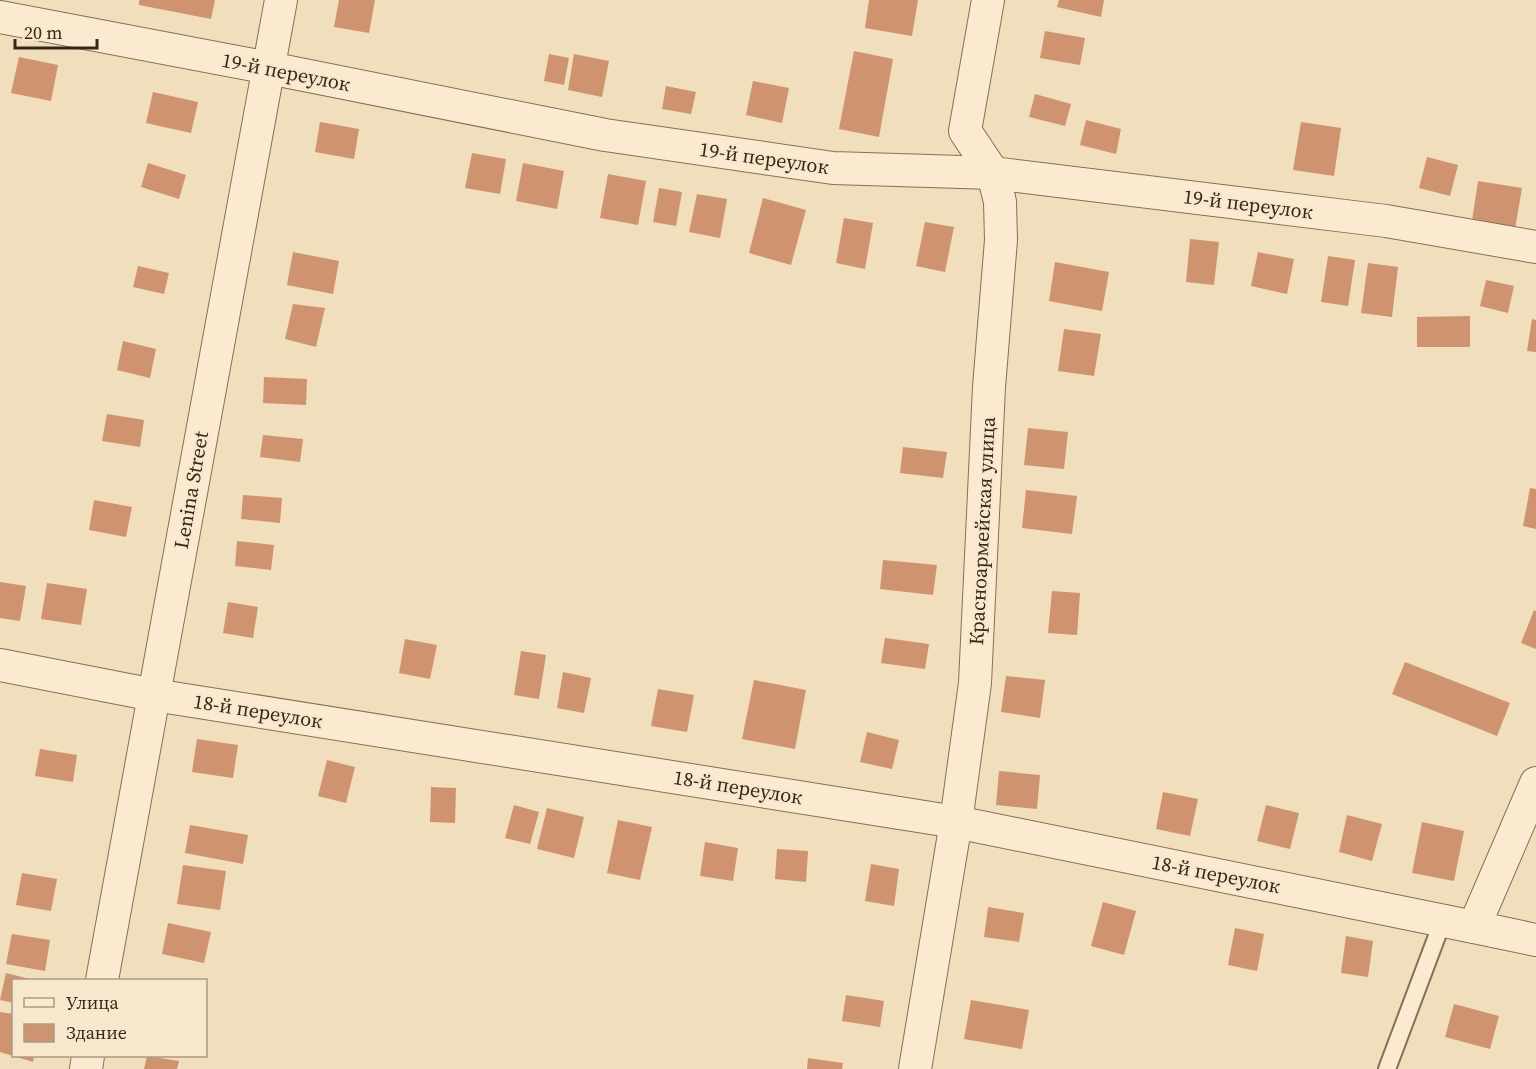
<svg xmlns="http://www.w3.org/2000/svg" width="1536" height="1069" viewBox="0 0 1536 1069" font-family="'Source Serif 4',serif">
<rect width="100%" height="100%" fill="#f0debd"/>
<g fill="#d09370">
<path d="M139 0H215L211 19 139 5Z"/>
<path d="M339 0H375L369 33 334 27Z"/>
<path d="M869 0H918L912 36 865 28Z"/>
<path d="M1059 0H1104L1101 17 1057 7Z"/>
<path d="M1045 31 1085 38 1080 65 1040 58Z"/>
<path d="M854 51 893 59 879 137 839 129Z"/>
<path d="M549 54 569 58 564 85 544 81Z"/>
<path d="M574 54 609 61 602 97 568 90Z"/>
<path d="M19 57 58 65 51 101 11 93Z"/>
<path d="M753 81 789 88 782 123 746 115Z"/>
<path d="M666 86 696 92 691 114 662 109Z"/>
<path d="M153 92 198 102 191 133 146 123Z"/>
<path d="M1035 94 1071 104 1065 126 1029 117Z"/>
<path d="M1086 120 1121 129 1116 154 1080 145Z"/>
<path d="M320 122 359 129 354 159 315 152Z"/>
<path d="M1301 122 1341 128 1334 176 1293 170Z"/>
<path d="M472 153 506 159 500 194 465 188Z"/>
<path d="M1427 157 1458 165 1450 196 1419 188Z"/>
<path d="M148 163 186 175 179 199 141 187Z"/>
<path d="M523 163 564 171 557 209 516 201Z"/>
<path d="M608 174 646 181 638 225 600 218Z"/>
<path d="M1478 181 1522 188 1515 229 1472 221Z"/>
<path d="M659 188 682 192 676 226 653 222Z"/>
<path d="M697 194 727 199 720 238 689 232Z"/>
<path d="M763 198 806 210 791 265 749 253Z"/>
<path d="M844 218 873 223 865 269 836 263Z"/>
<path d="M925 222 954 227 945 272 916 266Z"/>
<path d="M1190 239 1219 242 1214 285 1186 282Z"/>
<path d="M293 252 339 261 333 294 287 285Z"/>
<path d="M1258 252 1294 259 1287 294 1251 286Z"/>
<path d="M1328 256 1355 260 1348 306 1321 302Z"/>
<path d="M1055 262 1109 272 1102 311 1049 301Z"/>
<path d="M1368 263 1398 267 1392 317 1361 313Z"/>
<path d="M138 266 169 273 164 294 133 287Z"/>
<path d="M1486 280 1514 286 1508 313 1480 306Z"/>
<path d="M293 304 325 308 316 347 285 339Z"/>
<path d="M1470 316V347H1417V317Z"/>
<path d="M1532 319 1536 320V352L1527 351Z"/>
<path d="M1064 329 1101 334 1094 376 1058 371Z"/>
<path d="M123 341 156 349 150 378 117 370Z"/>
<path d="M264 377 307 379 306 405 263 403Z"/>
<path d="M107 414 144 420 140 447 102 441Z"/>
<path d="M1028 428 1068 432 1064 469 1024 465Z"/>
<path d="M263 435 303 439 300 462 260 457Z"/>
<path d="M903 447 947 452 943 478 900 473Z"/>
<path d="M1530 488 1536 489V529L1523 526Z"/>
<path d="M1026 490 1077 496 1072 534 1022 528Z"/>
<path d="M243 495 282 498 280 523 241 519Z"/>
<path d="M94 500 132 507 126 537 89 530Z"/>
<path d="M237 541 274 545 271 570 235 566Z"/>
<path d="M883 560 937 565 933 595 880 589Z"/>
<path d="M0 582 26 586 20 621 0 618Z"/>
<path d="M47 583 87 589 81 625 41 619Z"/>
<path d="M1052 591 1080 593 1077 635 1048 633Z"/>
<path d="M228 602 258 607 253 638 223 633Z"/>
<path d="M1534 610 1536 611V649L1521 643Z"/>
<path d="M885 638 929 644 925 669 881 663Z"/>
<path d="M405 639 437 645 430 679 399 673Z"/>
<path d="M521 651 546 655 539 699 514 695Z"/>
<path d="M1405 662 1510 703 1497 736 1392 694Z"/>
<path d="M563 672 591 678 584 713 557 708Z"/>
<path d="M1006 676 1045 680 1040 718 1001 712Z"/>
<path d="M754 680 806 690 795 749 742 739Z"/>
<path d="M658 689 694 695 687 732 651 726Z"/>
<path d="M867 732 899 740 892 769 860 762Z"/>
<path d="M197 739 238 745 233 778 192 772Z"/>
<path d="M40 749 77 755 73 782 35 776Z"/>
<path d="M327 760 355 767 346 803 318 796Z"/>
<path d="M999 771 1040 775 1037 809 996 805Z"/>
<path d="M431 787 456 788 455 823 430 822Z"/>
<path d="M1163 792 1198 799 1190 836 1156 829Z"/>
<path d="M514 805 539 812 530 844 505 838Z"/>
<path d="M1266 805 1299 813 1290 849 1257 841Z"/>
<path d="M547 808 584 817 574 858 537 849Z"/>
<path d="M1347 815 1382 824 1372 861 1339 852Z"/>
<path d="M618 820 652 827 640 880 607 873Z"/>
<path d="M1422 822 1464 831 1454 881 1412 873Z"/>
<path d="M190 825 248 835 243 864 185 853Z"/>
<path d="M705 842 738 848 733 881 700 876Z"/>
<path d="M777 849 808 851 806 882 775 879Z"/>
<path d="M871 864 899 869 894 906 865 901Z"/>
<path d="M183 865 226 871 220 910 177 904Z"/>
<path d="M22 873 57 879 51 911 16 905Z"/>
<path d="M1103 902 1136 911 1124 955 1091 946Z"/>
<path d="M988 907 1024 913 1019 942 984 937Z"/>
<path d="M168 923 211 932 204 963 162 954Z"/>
<path d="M1235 928 1264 934 1257 971 1228 965Z"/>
<path d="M12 934 50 940 45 971 6 964Z"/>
<path d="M1346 936 1373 941 1368 977 1341 973Z"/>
<path d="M6 973 34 980H14V1003L0 1000Z"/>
<path d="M846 995 884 1001 880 1027 842 1021Z"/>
<path d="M971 1000 1029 1010 1022 1049 964 1039Z"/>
<path d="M1454 1004 1499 1016 1490 1049 1445 1037Z"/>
<path d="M0 1012 14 1014V1056H34L33 1062 0 1052Z"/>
<path d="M147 1056 179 1061 177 1069H144Z"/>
<path d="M808 1058 843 1063 842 1069H807Z"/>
</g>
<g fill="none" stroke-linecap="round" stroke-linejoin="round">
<g stroke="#886e55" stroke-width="20">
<path id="service" d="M1387 1069 1443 920"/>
</g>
<g stroke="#886e55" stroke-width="34">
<g id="minor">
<path d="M0 17 269 68 605 135 833 168 993 173 1386 221 1536 247"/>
<path d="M0 665 154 695 956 822 1474 927"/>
<path d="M1536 783 1474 927 1536 940"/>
<path d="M102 980 281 0"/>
<path d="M86 1069 88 1056"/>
<path d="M915 1069 956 822 975 683 989 387 1001 240 1000 202 993 173 965 131 988 0"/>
</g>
</g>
<use href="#service" stroke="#faebd0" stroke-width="16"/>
<use href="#minor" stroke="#faebd0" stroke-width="32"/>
</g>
<g text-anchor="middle" stroke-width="5" stroke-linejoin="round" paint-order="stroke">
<g font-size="20" fill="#37271b" stroke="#f7e8cd">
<text transform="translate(286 72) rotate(11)" y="7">19-й переулок</text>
<text transform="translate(764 158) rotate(8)" y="7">19-й переулок</text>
<text transform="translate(1248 204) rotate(7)" y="7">19-й переулок</text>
<text transform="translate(191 490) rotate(-80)" y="7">Lenina Street</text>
<text transform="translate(982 531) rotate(-87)" y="7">Красноармейская улица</text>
<text transform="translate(258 711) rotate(9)" y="7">18-й переулок</text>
<text transform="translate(738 787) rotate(9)" y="7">18-й переулок</text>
<text transform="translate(1216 874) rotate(11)" y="7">18-й переулок</text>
</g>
</g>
<rect x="12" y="979" width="195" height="78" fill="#f7e8cd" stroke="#aa9b86" stroke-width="1.5"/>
<rect x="24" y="998" width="30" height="9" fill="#faebd0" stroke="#aa9b86" stroke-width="1.5"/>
<text x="66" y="1009" font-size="18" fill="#37271b">Улица</text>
<rect x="24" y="1024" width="30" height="18" fill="#d09370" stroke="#aa9b86" stroke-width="1.5"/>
<text x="66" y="1039" font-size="18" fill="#37271b">Здание</text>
<path d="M15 39v9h82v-9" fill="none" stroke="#37271b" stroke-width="3"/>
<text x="24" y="39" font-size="18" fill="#37271b" stroke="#f7e8cd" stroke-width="4.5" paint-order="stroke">20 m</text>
</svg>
